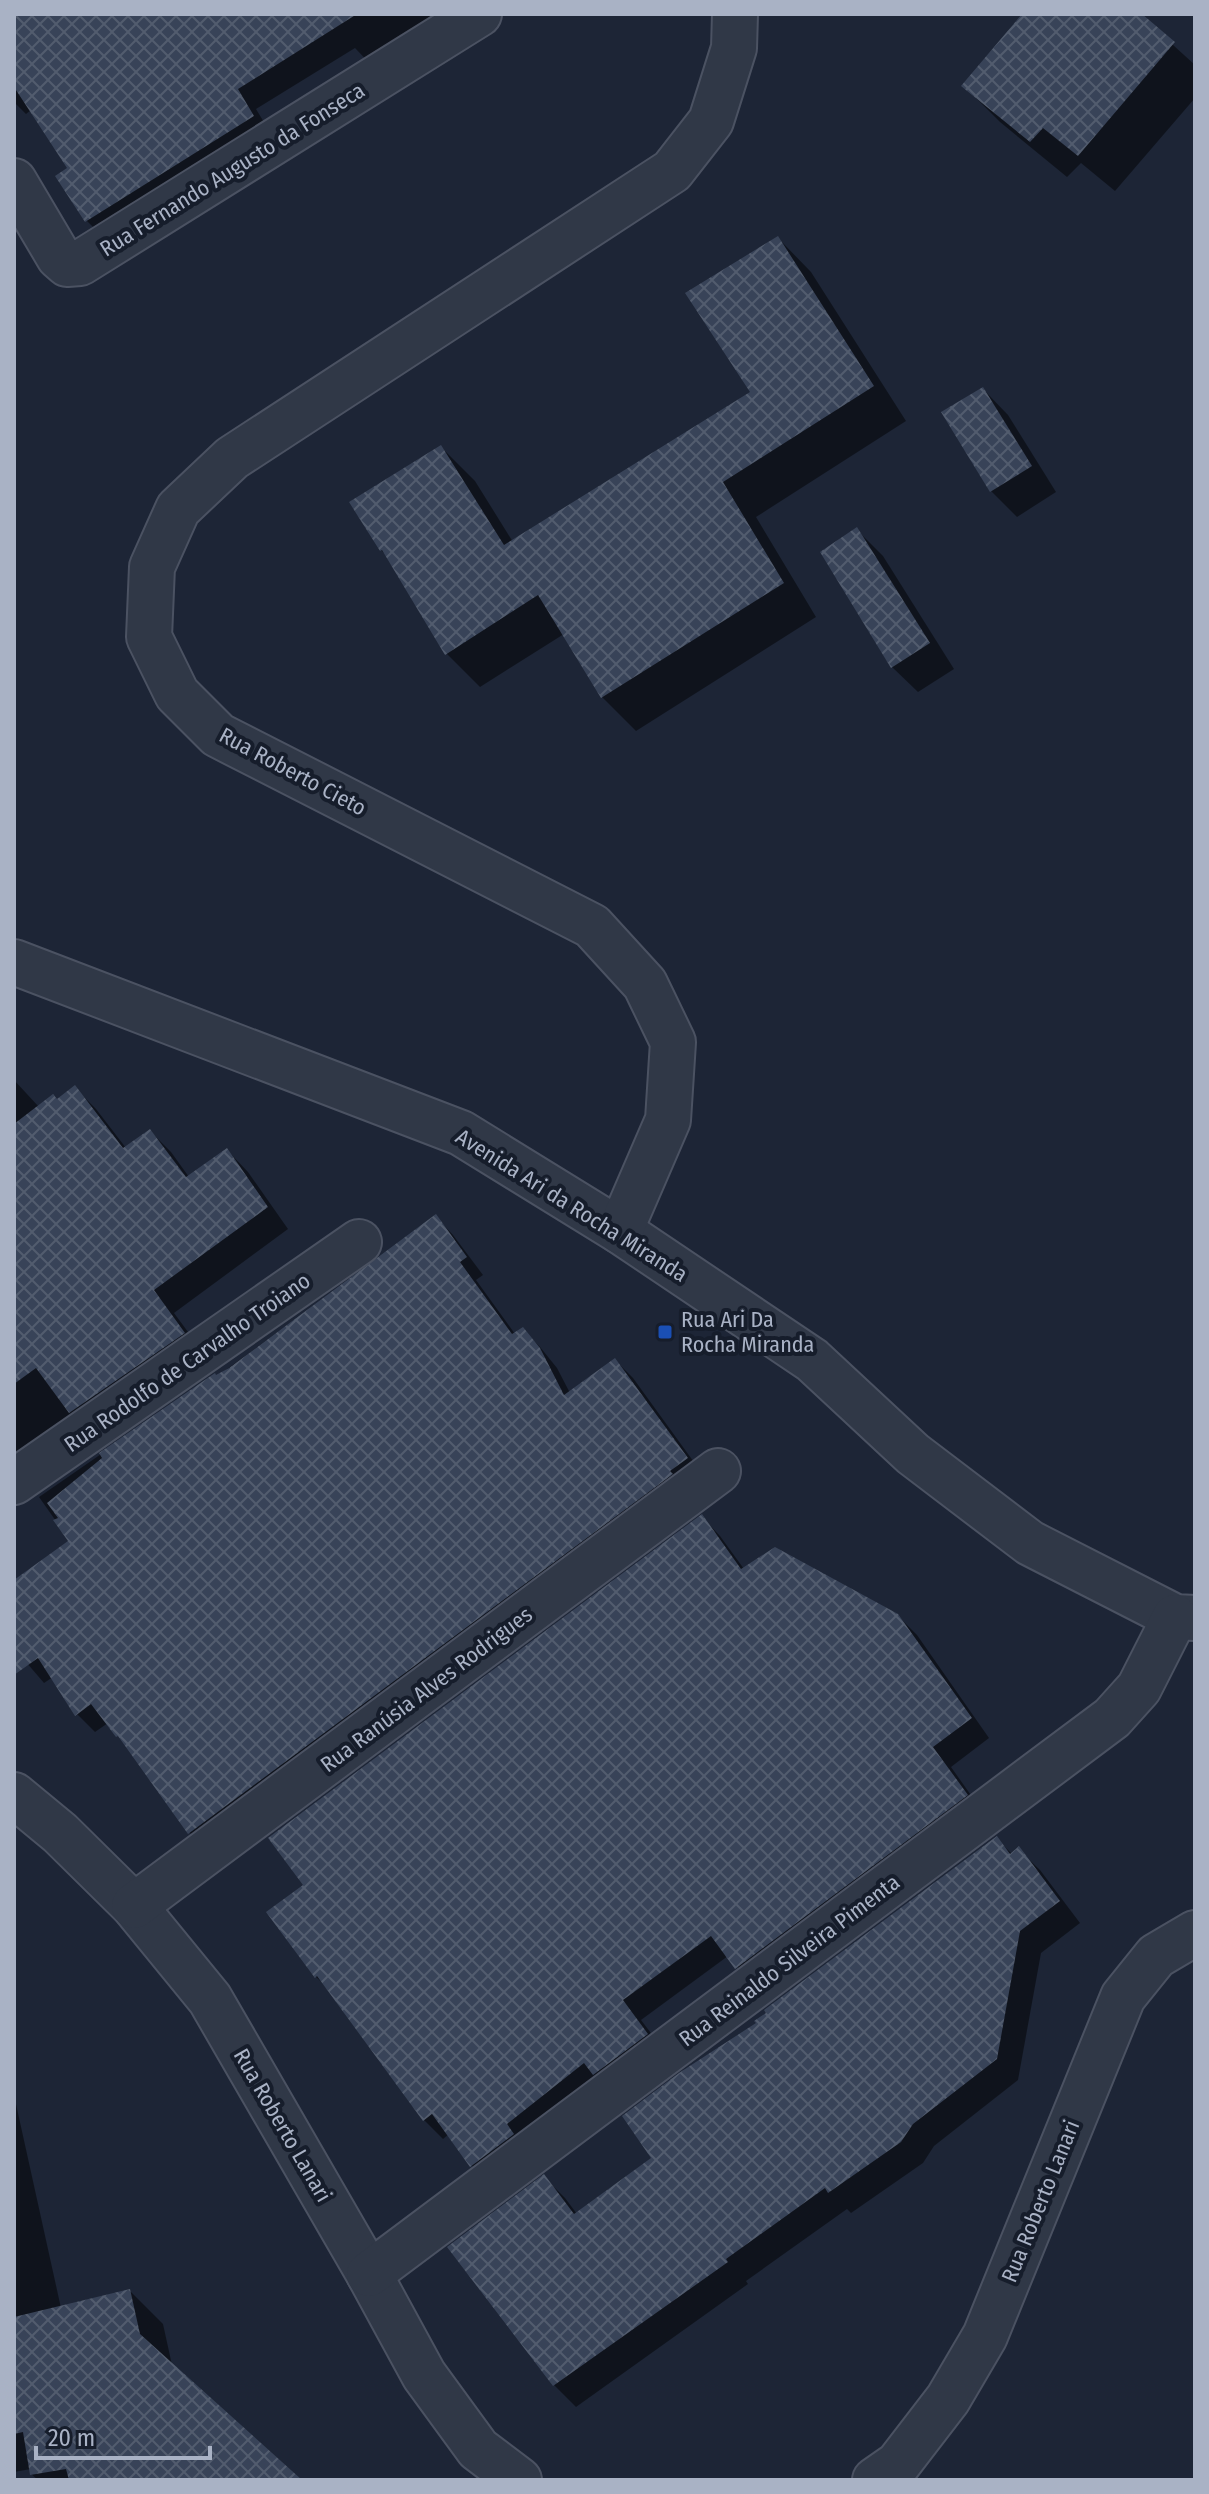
<svg xmlns="http://www.w3.org/2000/svg" width="1209" height="2494" viewBox="0 0 1209 2494" font-family="'Fira Sans Condensed',sans-serif">
<defs>
<pattern id="building-cross-hatch" width="8" height="8" patternUnits="userSpaceOnUse" patternTransform="scale(2)"><rect width="8" height="8" fill="#384358"/><path d="M0 0l8 8M0 8l8-8" fill="none" stroke="#525c6e"/></pattern>
</defs>
<rect width="100%" height="100%" fill="#1d2536"/>
<g fill="#0007">
<path d="M14 14H470L377 71 355 48 256 109 273 137 107 241 87 221 70 169 31 110 26 114 14 102Z"/>
<path d="M1024 14H1139L1195 65V98L1115 191 1081 163 1067 177 1000 122 964 86Z"/>
<path d="M778 238 811 272 906 421 756 517 816 617 636 731 602 697 564 634 480 687 446 653 387 556 381 550 441 447 475 481 513 542 753 393Z"/>
<path d="M983 389 1008 415 1056 492 1017 517 991 491Z"/>
<path d="M857 530 883 556 954 669 918 692 892 667Z"/>
<path d="M14 1080 39 1107 58 1101 75 1088 96 1109 126 1148 150 1131 171 1152 189 1177 227 1150 248 1172 288 1229 174 1313 205 1355 14 1480Z"/>
<path d="M436 1217 453 1235 483 1275 476 1280 515 1334 522 1329 540 1347 557 1368 570 1393 615 1360 633 1378 704 1476 207 1851 190 1833 128 1746 108 1723 95 1732 77 1714 53 1677 44 1683 14 1648V1582L70 1541 39 1497 214 1376 216 1377Z"/>
<path d="M702 1517 720 1536 744 1569 897 1615 917 1635 989 1738 951 1767 985 1815 755 1987 728 1956 641 2020 666 2053 491 2184 472 2166 449 2134 443 2139 424 2120 329 1989 316 1977 306 1885Z"/>
<path d="M996 1838 1012 1854 1018 1849 1040 1870 1080 1923 1041 1953 1018 2080 934 2146 923 2163 851 2213 847 2209 746 2281 748 2284 576 2407 554 2385 544 2177 565 2198 577 2214 654 2159 759 2024Z"/>
<path d="M14 2095 61 2308 130 2291 163 2324 172 2365 299 2480H38L31 2474V2469L14 2472Z"/>
</g>
<g fill="url(#building-cross-hatch)">
<path d="M14 14H357L238 89 254 116 85 222 55 176 67 168 14 87Z"/>
<path d="M1022 14H1142L1175 42 1078 156 1043 128 1030 142 961 86Z"/>
<path d="M778 236 874 386 723 482 784 583 601 698 538 595 445 655 382 550 380 551 349 502 441 445 504 545 750 392 685 293Z"/>
<path d="M983 387 1032 466 990 492 941 412Z"/>
<path d="M857 527 930 643 891 668 820 552Z"/>
<path d="M75 1085 123 1148 150 1129 186 1177 227 1148 268 1207 154 1290 185 1333 69 1413 36 1368 14 1384V1124L53 1094 57 1099Z"/>
<path d="M436 1214 467 1257 460 1262 512 1334 523 1327 540 1348 564 1395 615 1358 688 1458 670 1471 673 1474 188 1834 118 1736 116 1737 91 1704 75 1716 38 1658 14 1675V1580L68 1541 53 1520 58 1518 47 1503 102 1458 99 1453 215 1373 216 1375 229 1368Z"/>
<path d="M702 1514 741 1569 775 1547 898 1614 972 1718 933 1747 968 1795 735 1969 711 1936 623 2000 648 2034 593 2075 584 2063 507 2124 514 2134 470 2167 432 2114 423 2121 317 1976 315 1978 266 1912 303 1885 268 1838Z"/>
<path d="M997 1836 1010 1854 1019 1846 1060 1901 1020 1931 997 2059 913 2124 901 2142 828 2193 825 2188 726 2259 728 2262 553 2386 447 2247 544 2174 574 2214 651 2158 622 2116 679 2073 756 2023 754 2021 766 2013 764 2010Z"/>
<path d="M130 2289 140 2334 302 2480H69L66 2469 30 2475 23 2432 14 2434V2317Z"/>
</g>
<g fill="none" stroke-linecap="round" stroke-linejoin="round">
<g stroke="#4b5262" stroke-width="48">
<g id="minor">
<path d="M14 181 59 257 67 264 80 263 479 14"/>
<path d="M14 962 461 1133 620 1231 812 1360 913 1454 1030 1543 1175 1617 1195 1618"/>
<path d="M620 1231 668 1120 673 1042 645 984 592 926 218 735 177 694 149 637 152 567 178 509 232 458 672 171 711 121 734 48 735 14"/>
<path d="M14 1482 359 1242"/>
<path d="M14 1795 60 1833 134 1906 210 1999 369 2274 424 2375 478 2449 519 2480"/>
<path d="M134 1906 718 1471"/>
<path d="M369 2274 1112 1718 1139 1688 1175 1617"/>
<path d="M875 2480 898 2464 948 2399 985 2336 1123 1997 1156 1956 1195 1933"/>
</g>
</g>
<use href="#minor" stroke="#303847" stroke-width="44"/>
</g>
<rect fill="#1a4fb4" stroke="#161d2b" stroke-width="3" x="657" y="1324" width="16" height="16" rx="4"/>
<g text-anchor="middle" stroke-width="8" stroke-linejoin="round" paint-order="stroke">
<g font-size="22" fill="#a9b2c5" stroke="#161d2b">
<text transform="translate(232 169) rotate(-32)" y="8">Rua Fernando Augusto da Fonseca</text>
<text transform="translate(293 771) rotate(28)" y="8">Rua Roberto Cieto</text>
<text transform="translate(572 1205) rotate(32)" y="8">Avenida Ari da Rocha Miranda</text>
<text transform="translate(187 1362) rotate(-35)" y="8">Rua Rodolfo de Carvalho Troiano</text>
<text transform="translate(426 1689) rotate(-37)" y="8">Rua Ranúsia Alves Rodrigues</text>
<text transform="translate(789 1960) rotate(-37)" y="8">Rua Reinaldo Silveira Pimenta</text>
<text transform="translate(283 2125) rotate(60)" y="8">Rua Roberto Lanari</text>
<text transform="translate(1040 2201) rotate(-68)" y="8">Rua Roberto Lanari</text>
</g>
<g font-size="22" fill="#a9b2c5" stroke="#161d2b" text-anchor="start">
<text x="681" y="1327">Rua Ari Da<tspan x="681" dy="25">Rocha Miranda</tspan></text>
</g>
</g>
<rect width="1209" height="2494" fill="none" stroke="#a9b2c5" stroke-width="32"/>
<path d="M36 2446v12h174v-12" fill="none" stroke="#a9b2c5" stroke-width="4"/>
<text x="48" y="2446" font-size="24" fill="#a9b2c5" stroke="#161d2b" stroke-width="6" paint-order="stroke">20 m</text>
</svg>
